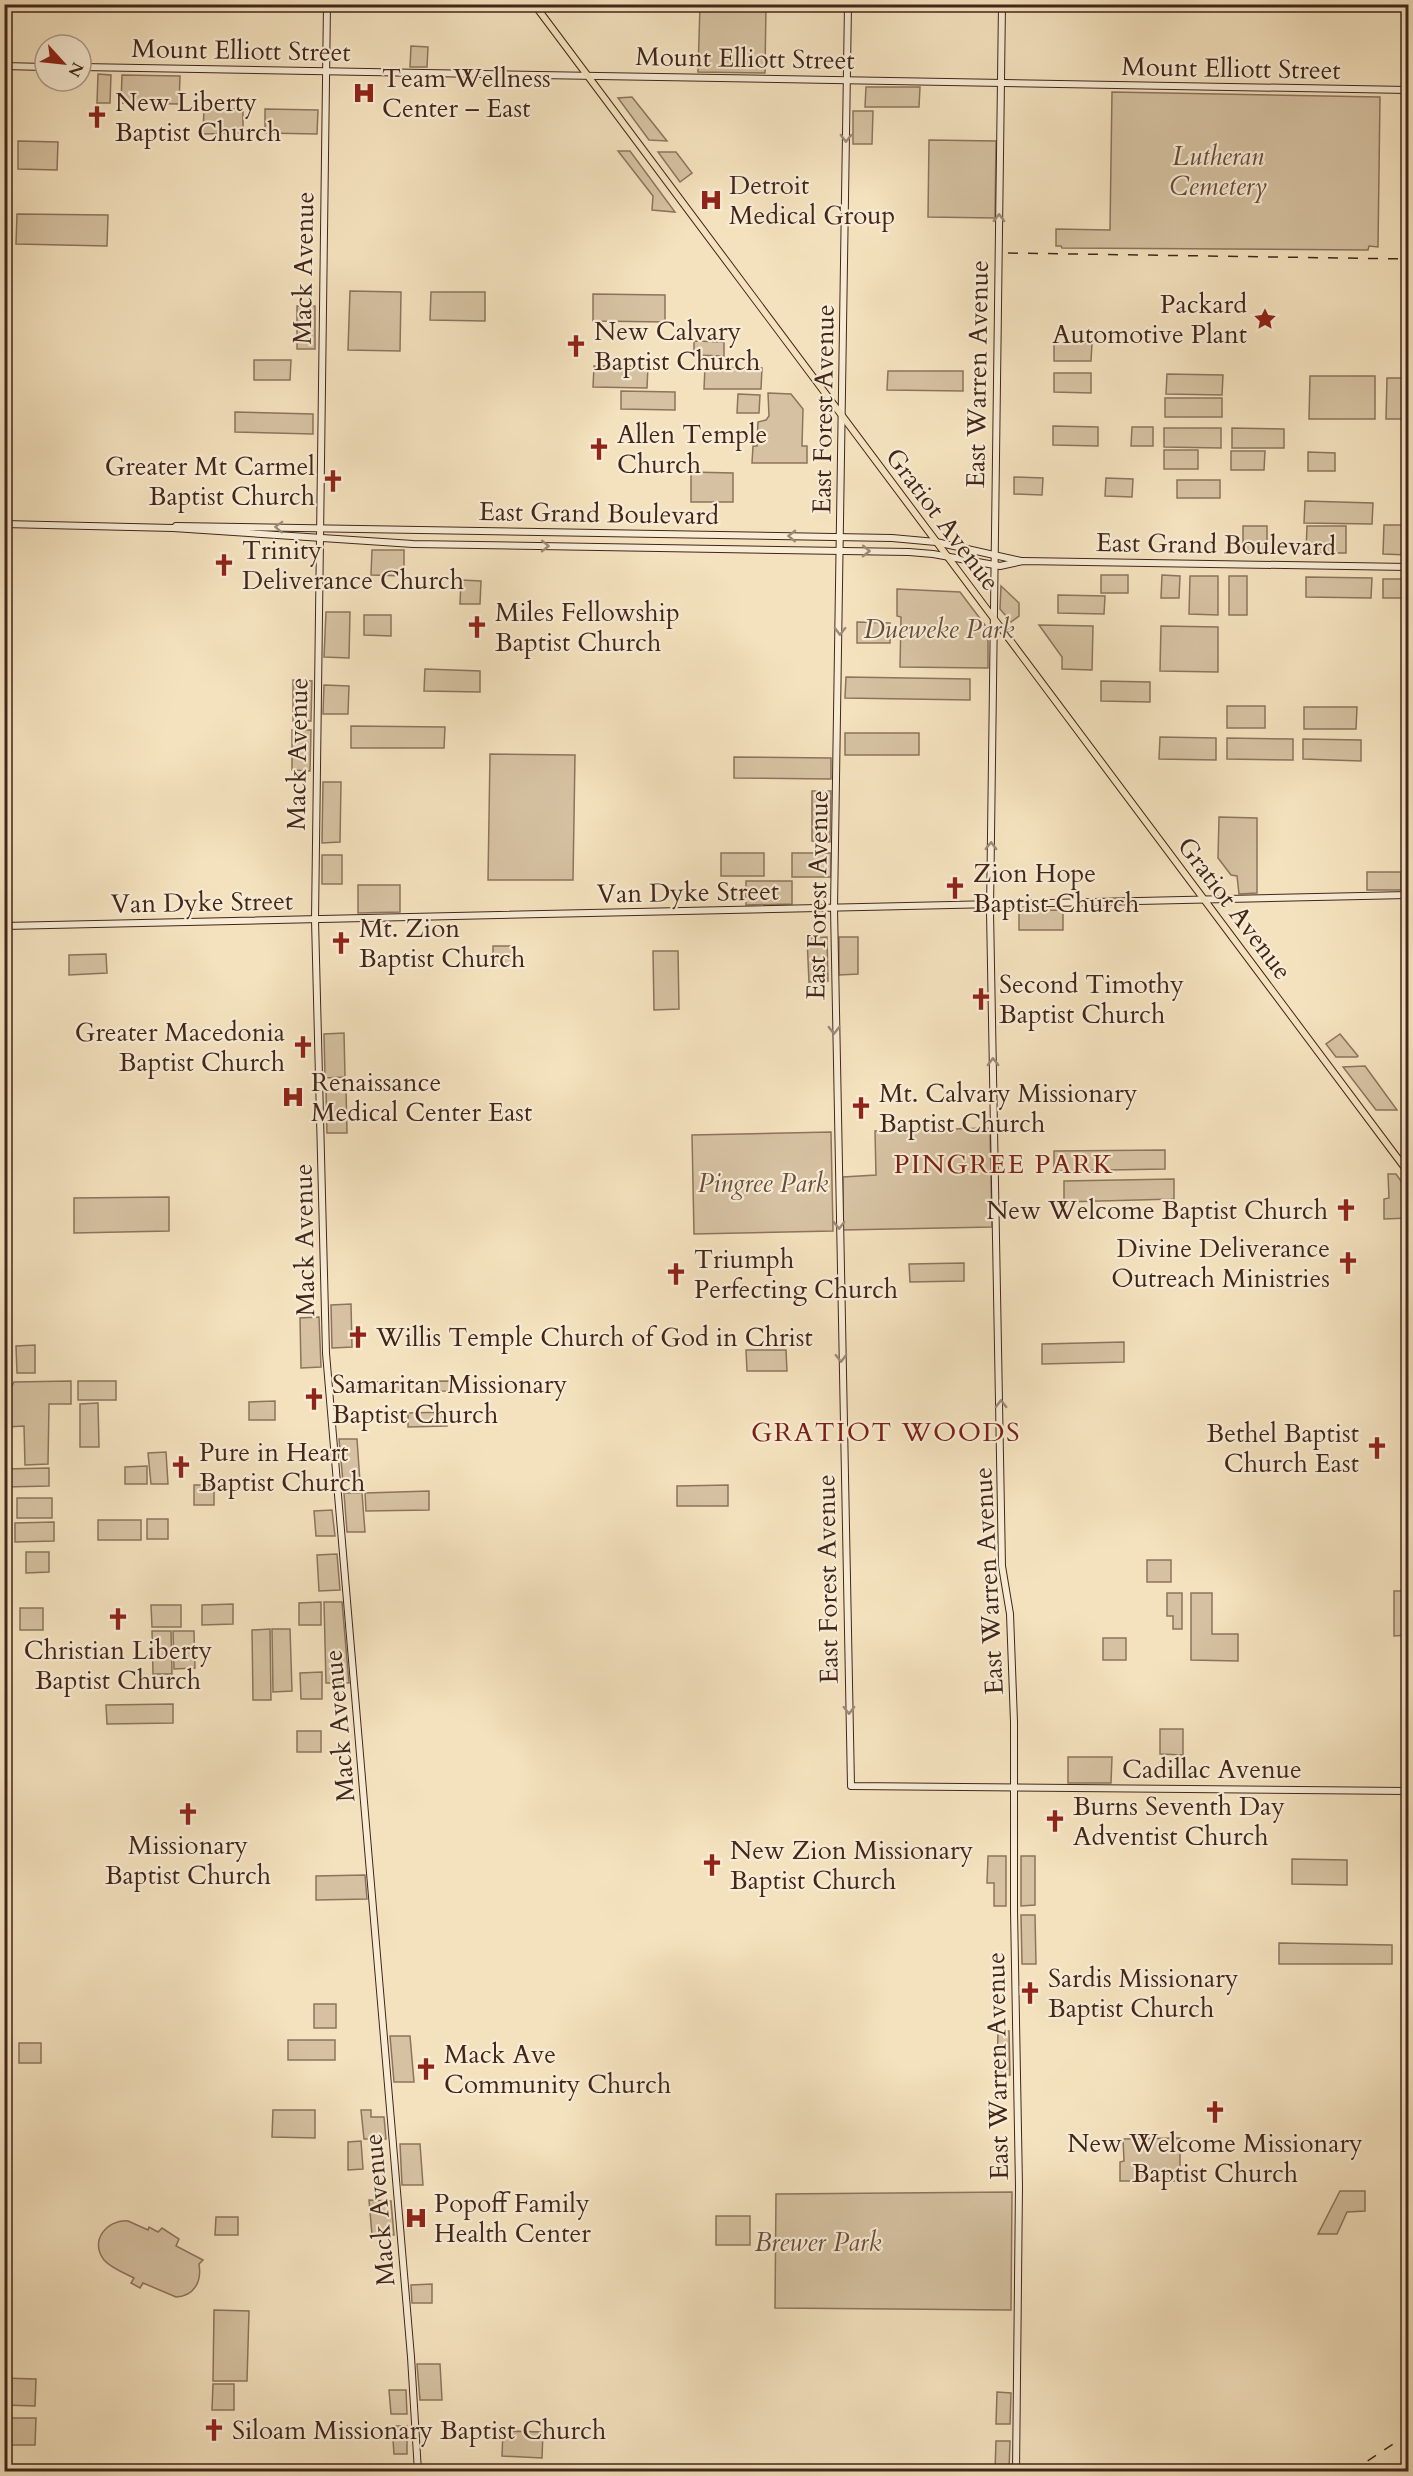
<svg xmlns="http://www.w3.org/2000/svg" width="1413" height="2476" viewBox="0 0 1413 2476" font-family="Cardo,serif">
<rect width="100%" height="100%" fill="#f4e2be"/>
<filter id="stains"><feTurbulence type="fractalNoise" baseFrequency=".00333" numOctaves="4"/><feColorMatrix values="0 0 0 0 .2 0 0 0 0 .09 0 0 0 0 .02 0 0 0 .5 -.17"/></filter>
<radialGradient id="worn" r=".72"><stop offset=".6" stop-color="#630" stop-opacity="0"/><stop offset="1" stop-color="#630" stop-opacity=".3"/></radialGradient>
<g fill="#d6c2a2" stroke="#8c745e" stroke-width="1.5">
<path d="M700 5H766L765 73 698 72Z"/>
<path d="M411 46 428 47 427 67H410Z"/>
<path d="M98 74 111 75 110 103H97Z"/>
<path d="M122 75 180 76 179 104 121 103Z"/>
<path d="M866 87H920L919 107H865Z"/>
<path d="M1112 92 1380 97 1378 247 1369 246 1368 250 1062 248 1061 246H1056V229L1110 230Z"/>
<path d="M632 97 667 141 649 140 618 98Z"/>
<path d="M204 108 243 109V133L203 134Z"/>
<path d="M265 109 318 110 317 134 265 133Z"/>
<path d="M853 111H873L872 144H853Z"/>
<path d="M929 140 996 141 995 218 928 217Z"/>
<path d="M18 141 58 142 57 170 18 169Z"/>
<path d="M618 151H630L675 212 652 210 653 196Z"/>
<path d="M658 152H676L692 173 680 182Z"/>
<path d="M17 214 108 215 107 246 16 244Z"/>
<path d="M350 291 401 292 400 351 348 350Z"/>
<path d="M431 292H485V321L430 320Z"/>
<path d="M593 294 665 295V322L593 321Z"/>
<rect x="297" y="306" width="18" height="43"/>
<path d="M694 341 724 342V356L694 355Z"/>
<path d="M1054 343H1092L1091 361H1054Z"/>
<path d="M254 360H291L290 380H254Z"/>
<path d="M594 366H648L647 388 593 387Z"/>
<path d="M705 367 762 368 761 389H704Z"/>
<path d="M888 371H963V391L887 390Z"/>
<path d="M1054 373H1091V393L1054 392Z"/>
<path d="M1167 374 1223 375 1222 395 1166 394Z"/>
<path d="M1310 376H1375V419H1309Z"/>
<path d="M1387 378H1408V419H1386Z"/>
<path d="M621 391 675 392V410L621 409Z"/>
<path d="M768 393 791 394 803 409 802 446H807V463H752L753 446H757L758 422 766 420 769 416Z"/>
<path d="M738 394 760 395 759 413H737Z"/>
<rect x="1165" y="398" width="57" height="19"/>
<path d="M235 412 313 414V434L235 432Z"/>
<path d="M1053 426 1098 427V446L1053 445Z"/>
<path d="M1132 427H1153V446H1131Z"/>
<path d="M1164 428H1221V448L1164 447Z"/>
<path d="M1232 428 1284 429V448H1232Z"/>
<rect x="1164" y="450" width="34" height="19"/>
<path d="M1231 451H1265L1264 470H1231Z"/>
<path d="M1308 452 1335 453V471H1308Z"/>
<path d="M691 472 733 473V502H691Z"/>
<path d="M1014 477 1043 478 1042 495 1014 494Z"/>
<path d="M1106 478 1133 479 1132 497 1105 496Z"/>
<rect x="1177" y="480" width="43" height="18"/>
<path d="M1305 501 1373 503 1372 524 1304 523Z"/>
<path d="M1384 525H1408V555L1383 554Z"/>
<rect x="1243" y="526" width="24" height="26"/>
<path d="M1307 526H1346V553H1306Z"/>
<path d="M372 550H404V576L371 575Z"/>
<rect x="1101" y="575" width="27" height="18"/>
<path d="M1162 575 1180 576 1179 598H1161Z"/>
<path d="M1190 576H1218V615L1189 614Z"/>
<rect x="1229" y="576" width="18" height="39"/>
<path d="M1306 577 1372 578 1371 598 1306 597Z"/>
<rect x="1383" y="579" width="25" height="19"/>
<path d="M461 580 481 581 480 604H460Z"/>
<path d="M1001 586 1019 603V616L1011 622 1000 609Z"/>
<path d="M897 589 960 592 988 629V668L900 667 901 617 897 616Z"/>
<path d="M1058 595 1105 596 1104 614 1058 613Z"/>
<path d="M326 612H350L349 658 324 657Z"/>
<path d="M364 615H391V636L364 635Z"/>
<path d="M857 622 890 623V643H857Z"/>
<path d="M1039 625 1093 626 1092 670 1062 669V657Z"/>
<path d="M1161 626 1218 627V672L1160 671Z"/>
<path d="M425 669 480 671V692L424 691Z"/>
<path d="M846 677 970 679V700L845 698Z"/>
<path d="M293 680 312 681 311 721H293Z"/>
<path d="M1101 681 1150 682V702L1101 701Z"/>
<path d="M324 685 349 686 348 714H323Z"/>
<rect x="1227" y="706" width="38" height="22"/>
<path d="M1304 707H1357L1356 729H1304Z"/>
<path d="M351 726 445 727 444 748H351Z"/>
<path d="M292 730H311L310 771 292 770Z"/>
<rect x="845" y="733" width="74" height="22"/>
<path d="M1160 737 1216 738V760L1159 759Z"/>
<path d="M1227 738 1293 739V760L1227 759Z"/>
<path d="M1303 739 1361 740V761L1303 759Z"/>
<path d="M490 754 575 755 573 880H488Z"/>
<path d="M734 757 831 758V779L734 778Z"/>
<path d="M323 782H341L340 842 322 843Z"/>
<path d="M812 791H831L830 842 812 841Z"/>
<path d="M1219 817 1257 818V893L1239 894 1237 876 1231 875 1218 858Z"/>
<rect x="721" y="853" width="43" height="23"/>
<rect x="792" y="853" width="39" height="24"/>
<rect x="322" y="855" width="20" height="29"/>
<rect x="1367" y="872" width="34" height="18"/>
<path d="M746 881H792V904L746 905Z"/>
<path d="M358 885H400V912L358 913Z"/>
<path d="M1063 910V930H1019V911Z"/>
<path d="M827 937 828 981 809 982 807 938Z"/>
<path d="M839 937H858V974L839 975Z"/>
<path d="M493 946H513V965L493 966Z"/>
<path d="M653 951H678L679 1009 654 1010Z"/>
<path d="M106 954 107 973 69 975V955Z"/>
<path d="M344 1033 345 1077 325 1078 324 1034Z"/>
<path d="M1340 1034 1358 1056 1357 1057H1336L1326 1044Z"/>
<path d="M1365 1066 1397 1110H1376L1343 1067Z"/>
<path d="M326 1089H346L347 1133H327Z"/>
<path d="M990 1128 992 1227 843 1230V1177L876 1175 875 1131Z"/>
<path d="M831 1132 833 1231 694 1234 692 1135Z"/>
<path d="M1165 1150V1169L1054 1171V1151Z"/>
<path d="M1388 1174H1396L1408 1191V1218L1384 1219V1199L1389 1198Z"/>
<path d="M1174 1179V1199L1064 1202V1181Z"/>
<path d="M169 1197V1231L74 1233V1198Z"/>
<path d="M964 1263V1281L910 1282 909 1264Z"/>
<path d="M351 1304 352 1347 332 1348 331 1305Z"/>
<path d="M319 1317 321 1367 301 1368 300 1318Z"/>
<path d="M1124 1342V1362L1042 1364V1344Z"/>
<path d="M35 1345V1373H17L16 1346Z"/>
<path d="M746 1350H786L787 1371H747Z"/>
<path d="M71 1381V1404H49L48 1464 25 1465 24 1426 5 1427V1400L14 1382Z"/>
<rect x="78" y="1381" width="38" height="19"/>
<path d="M451 1381V1391L356 1392V1382Z"/>
<path d="M275 1401V1420H249V1402Z"/>
<path d="M98 1403 99 1447H80V1404Z"/>
<path d="M447 1412V1426L408 1427V1413Z"/>
<path d="M339 1439H357L360 1482H343Z"/>
<path d="M166 1452 168 1484H151L148 1453Z"/>
<path d="M147 1466V1484H125V1467Z"/>
<path d="M49 1468V1486L5 1487V1469Z"/>
<rect x="194" y="1485" width="20" height="20"/>
<path d="M728 1485V1506H677V1486Z"/>
<path d="M429 1491V1510L366 1511 365 1493Z"/>
<path d="M344 1493H362L365 1532H347Z"/>
<rect x="17" y="1498" width="35" height="20"/>
<path d="M332 1510 335 1536H316L314 1511Z"/>
<rect x="147" y="1519" width="21" height="20"/>
<rect x="98" y="1520" width="43" height="20"/>
<path d="M54 1522V1541L15 1542V1523Z"/>
<path d="M26 1552H49V1572L26 1573Z"/>
<path d="M337 1554 340 1590 319 1591 317 1555Z"/>
<rect x="1147" y="1560" width="24" height="22"/>
<path d="M1394 1591H1408V1635L1394 1636Z"/>
<path d="M1167 1593H1182V1629H1173V1616H1167Z"/>
<path d="M1191 1593H1212V1634H1238V1661L1191 1660Z"/>
<path d="M321 1602V1625H299V1603Z"/>
<path d="M324 1602H342L349 1683H326Z"/>
<path d="M233 1604V1624L202 1625V1605Z"/>
<path d="M151 1605H181V1627H152Z"/>
<rect x="20" y="1608" width="23" height="22"/>
<path d="M270 1629 271 1700H253L252 1630Z"/>
<path d="M272 1629H290L292 1691 273 1692Z"/>
<path d="M152 1631H171L172 1674H153Z"/>
<path d="M173 1631H194L195 1668 174 1669Z"/>
<rect x="1103" y="1638" width="23" height="22"/>
<path d="M322 1672V1699H301L300 1673Z"/>
<path d="M173 1704V1723L107 1724 106 1705Z"/>
<path d="M1160 1729H1183V1755L1160 1754Z"/>
<rect x="297" y="1731" width="24" height="21"/>
<path d="M1068 1757H1112L1111 1783H1068Z"/>
<path d="M988 1856H1006V1906H994V1883H987Z"/>
<path d="M1021 1856H1035V1905L1021 1906Z"/>
<path d="M1292 1859 1347 1860V1885L1292 1884Z"/>
<path d="M365 1875 367 1899 316 1900V1876Z"/>
<path d="M1021 1915H1035L1036 1964H1022Z"/>
<path d="M1279 1943 1392 1945V1964H1279Z"/>
<rect x="314" y="2004" width="22" height="24"/>
<path d="M998 2031H1009L1010 2075H997Z"/>
<path d="M390 2036H410L414 2082H394Z"/>
<rect x="288" y="2040" width="47" height="20"/>
<rect x="19" y="2043" width="22" height="20"/>
<path d="M273 2110H315V2138L272 2137Z"/>
<path d="M361 2110H371V2117H384L386 2139H364Z"/>
<path d="M1180 2138V2181H1120V2162L1124 2161 1123 2139Z"/>
<path d="M361 2141 363 2169 348 2170V2142Z"/>
<path d="M400 2144H420L423 2185H402Z"/>
<path d="M1340 2191H1365V2211L1347 2212 1337 2234H1318Z"/>
<path d="M1012 2192 1011 2310 775 2308 776 2194Z"/>
<path d="M369 2200 391 2201 394 2235H372Z"/>
<rect x="716" y="2216" width="34" height="29"/>
<path d="M216 2217H238V2235H215Z"/>
<path d="M128 2221 148 2230 149 2227 158 2232 162 2228 179 2239 176 2246 203 2260 199 2264C202 2282 194 2296 176 2297L143 2283 140 2288 131 2283 134 2278C124 2273 111 2268 104 2260 89 2241 107 2219 128 2221Z"/>
<path d="M432 2284V2303H412L411 2285Z"/>
<path d="M214 2310 249 2311 247 2381H213Z"/>
<path d="M417 2364H440L442 2400H420Z"/>
<path d="M4 2378 36 2379 35 2406 5 2405Z"/>
<path d="M213 2384H234V2410H212Z"/>
<path d="M389 2390H406L407 2414H391Z"/>
<path d="M997 2392 1011 2393 1010 2424H996Z"/>
<path d="M5 2418H36L35 2445H5Z"/>
<path d="M392 2426H407V2454H394Z"/>
<path d="M503 2431 543 2432 542 2458 502 2456Z"/>
<path d="M996 2441H1010L1009 2471H995Z"/>
</g>
<g fill="none" stroke-linecap="round" stroke-linejoin="round">
<g stroke="#42261b" stroke-width="8">
<g id="secondary">
<path d="M327 4 315 920 326 1353 411 2357 418 2472"/>
<path d="M848 4 834 908 851 1786 1408 1791"/>
<path d="M1002 4 990 911 1002 1566 1010 1614 1014 1722V1910L1019 2186 1016 2472"/>
<path d="M4 66 45 67"/>
<path d="M81 67 1408 90"/>
<path d="M4 524 173 528 413 544 909 552 933 554 1000 566 1023 561 1408 567"/>
<path d="M176 526 892 538 936 542 1021 561"/>
<path d="M4 926 1408 895"/>
</g>
</g>
<g stroke="#42261b" stroke-width="8">
<path id="primary" d="M534 4 1408 1172"/>
</g>
<use href="#secondary" stroke="#f8ecd5" stroke-width="6"/>
<use href="#primary" stroke="#f4e2be" stroke-width="6"/>
<g stroke="#42261b" stroke-width="1.5" stroke-dasharray="10 10" stroke-linecap="butt">
<path d="M1008 253 1408 259"/>
<path d="M1351 2472 1408 2434"/>
</g>
</g>
<defs><path id="oneway-chevron" d="M-2-3.5L2.5 0L-2 3.5" fill="none" stroke-width="1.6" stroke-linecap="round" stroke-linejoin="round" transform="scale(1.5)"/></defs>
<g stroke="#9d8978">
<use href="#oneway-chevron" transform="translate(846 138) rotate(91)"/>
<use href="#oneway-chevron" transform="translate(999 218) rotate(-89)"/>
<use href="#oneway-chevron" transform="translate(279 527) rotate(-178)"/>
<use href="#oneway-chevron" transform="translate(792 536) rotate(-179)"/>
<use href="#oneway-chevron" transform="translate(545 546) rotate(1)"/>
<use href="#oneway-chevron" transform="translate(866 551) rotate(1)"/>
<use href="#oneway-chevron" transform="translate(840 631) rotate(91)"/>
<use href="#oneway-chevron" transform="translate(991 846) rotate(-89)"/>
<use href="#oneway-chevron" transform="translate(834 1030) rotate(90)"/>
<use href="#oneway-chevron" transform="translate(993 1062) rotate(-91)"/>
<use href="#oneway-chevron" transform="translate(839 1225) rotate(89)"/>
<use href="#oneway-chevron" transform="translate(841 1358) rotate(89)"/>
<use href="#oneway-chevron" transform="translate(1001 1404) rotate(-91)"/>
<use href="#oneway-chevron" transform="translate(849 1710) rotate(89)"/>
</g>
<defs>
<g id="hospital-bare" transform="scale(1.8)"><path d="M-5-5h3v3.5h4V-5h3V5h-3V1.5h-4V5h-3Z" fill="#8f2418" stroke="#f8ecd5" stroke-width="2.5" paint-order="stroke"/></g>
<g id="church-bare" transform="scale(1.8)"><path d="M-1.2-6h2.4v3.5h3.3v2.4h-3.3V6h-2.4V-.1h-3.3v-2.4h3.3Z" fill="#8f2418" stroke="#f8ecd5" stroke-width="2.5" paint-order="stroke"/></g>
<g id="sight-bare" transform="scale(1.8)"><path d="M0-6L1.8-2.2L6-1.7L2.9 1.2L3.7 5.4L0 3.3L-3.7 5.4L-2.9 1.2L-6-1.7L-1.8-2.2Z" fill="#8f2418" stroke="#f8ecd5" stroke-width="2.5" paint-order="stroke"/></g>
</defs>
<g fill-rule="evenodd">
<use href="#hospital-bare" x="364" y="93"/>
<use href="#church-bare" x="97" y="117"/>
<use href="#hospital-bare" x="711" y="200"/>
<use href="#sight-bare" x="1265" y="319"/>
<use href="#church-bare" x="576" y="346"/>
<use href="#church-bare" x="599" y="449"/>
<use href="#church-bare" x="333" y="481"/>
<use href="#church-bare" x="224" y="565"/>
<use href="#church-bare" x="477" y="627"/>
<use href="#church-bare" x="955" y="888"/>
<use href="#church-bare" x="341" y="943"/>
<use href="#church-bare" x="981" y="999"/>
<use href="#church-bare" x="303" y="1047"/>
<use href="#hospital-bare" x="293" y="1097"/>
<use href="#church-bare" x="861" y="1108"/>
<use href="#church-bare" x="1346" y="1210"/>
<use href="#church-bare" x="1348" y="1263"/>
<use href="#church-bare" x="676" y="1274"/>
<use href="#church-bare" x="358" y="1337"/>
<use href="#church-bare" x="314" y="1399"/>
<use href="#church-bare" x="1377" y="1448"/>
<use href="#church-bare" x="181" y="1467"/>
<use href="#church-bare" x="118" y="1619"/>
<use href="#church-bare" x="188" y="1814"/>
<use href="#church-bare" x="1055" y="1821"/>
<use href="#church-bare" x="712" y="1865"/>
<use href="#church-bare" x="1030" y="1993"/>
<use href="#church-bare" x="426" y="2069"/>
<use href="#church-bare" x="1215" y="2112"/>
<use href="#hospital-bare" x="416" y="2218"/>
<use href="#church-bare" x="214" y="2430"/>
</g>
<g text-anchor="middle" stroke-width="4.5" stroke-linejoin="round" paint-order="stroke">
<g font-size="26" fill="#42261b" stroke="#f8ecd5">
<text transform="translate(241 50) rotate(1)" y="9">Mount Elliott Street</text>
<text transform="translate(745 58) rotate(1)" y="9">Mount Elliott Street</text>
<text transform="translate(1231 68) rotate(1)" y="9">Mount Elliott Street</text>
<text transform="translate(303 268) rotate(-89)" y="9">Mack Avenue</text>
<text transform="translate(977 374) rotate(-89)" y="9">East Warren Avenue</text>
<text transform="translate(823 409) rotate(-89)" y="9">East Forest Avenue</text>
<text transform="translate(599 513) rotate(1)" y="9">East Grand Boulevard</text>
<text transform="translate(943 519) rotate(53)" y="9">Gratiot Avenue</text>
<text transform="translate(1216 544) rotate(1)" y="9">East Grand Boulevard</text>
<text transform="translate(297 754) rotate(-89)" y="9">Mack Avenue</text>
<text transform="translate(688 892) rotate(-1)" y="9">Van Dyke Street</text>
<text transform="translate(817 895) rotate(-89)" y="9">East Forest Avenue</text>
<text transform="translate(202 902) rotate(-1)" y="9">Van Dyke Street</text>
<text transform="translate(1235 908) rotate(53)" y="9">Gratiot Avenue</text>
<text transform="translate(304 1240) rotate(-91)" y="9">Mack Avenue</text>
<text transform="translate(827 1579) rotate(-91)" y="9">East Forest Avenue</text>
<text transform="translate(988 1581) rotate(-93)" y="9">East Warren Avenue</text>
<text transform="translate(339 1726) rotate(-95)" y="9">Mack Avenue</text>
<text x="1212" y="1778">Cadillac Avenue</text>
<text transform="translate(997 2066) rotate(-91)" y="9">East Warren Avenue</text>
<text transform="translate(379 2210) rotate(-95)" y="9">Mack Avenue</text>
</g>
<g font-size="26" fill="#42261b" stroke="#f8ecd5" text-anchor="start">
<text x="382" y="87">Team Wellness<tspan x="382" dy="30">Center – East</tspan></text>
<text x="115" y="111">New Liberty<tspan x="115" dy="30">Baptist Church</tspan></text>
<text x="729" y="194">Detroit<tspan x="729" dy="30">Medical Group</tspan></text>
<text x="1247" y="313" text-anchor="end">Packard<tspan x="1247" dy="30">Automotive Plant</tspan></text>
<text x="594" y="340">New Calvary<tspan x="594" dy="30">Baptist Church</tspan></text>
<text x="617" y="443">Allen Temple<tspan x="617" dy="30">Church</tspan></text>
<text x="315" y="475" text-anchor="end">Greater Mt Carmel<tspan x="315" dy="30">Baptist Church</tspan></text>
<text x="242" y="559">Trinity<tspan x="242" dy="30">Deliverance Church</tspan></text>
<text x="495" y="621">Miles Fellowship<tspan x="495" dy="30">Baptist Church</tspan></text>
<text x="973" y="882">Zion Hope<tspan x="973" dy="30">Baptist Church</tspan></text>
<text x="359" y="937">Mt. Zion<tspan x="359" dy="30">Baptist Church</tspan></text>
<text x="999" y="993">Second Timothy<tspan x="999" dy="30">Baptist Church</tspan></text>
<text x="285" y="1041" text-anchor="end">Greater Macedonia<tspan x="285" dy="30">Baptist Church</tspan></text>
<text x="311" y="1091">Renaissance<tspan x="311" dy="30">Medical Center East</tspan></text>
<text x="879" y="1102">Mt. Calvary Missionary<tspan x="879" dy="30">Baptist Church</tspan></text>
<text x="1328" y="1219" text-anchor="end">New Welcome Baptist Church</text>
<text x="1330" y="1257" text-anchor="end">Divine Deliverance<tspan x="1330" dy="30">Outreach Ministries</tspan></text>
<text x="694" y="1268">Triumph<tspan x="694" dy="30">Perfecting Church</tspan></text>
<text x="376" y="1346">Willis Temple Church of God in Christ</text>
<text x="332" y="1393">Samaritan Missionary<tspan x="332" dy="30">Baptist Church</tspan></text>
<text x="1359" y="1442" text-anchor="end">Bethel Baptist<tspan x="1359" dy="30">Church East</tspan></text>
<text x="199" y="1461">Pure in Heart<tspan x="199" dy="30">Baptist Church</tspan></text>
<text x="118" y="1659" text-anchor="middle">Christian Liberty<tspan x="118" dy="30">Baptist Church</tspan></text>
<text x="1073" y="1815">Burns Seventh Day<tspan x="1073" dy="30">Adventist Church</tspan></text>
<text x="188" y="1854" text-anchor="middle">Missionary<tspan x="188" dy="30">Baptist Church</tspan></text>
<text x="730" y="1859">New Zion Missionary<tspan x="730" dy="30">Baptist Church</tspan></text>
<text x="1048" y="1987">Sardis Missionary<tspan x="1048" dy="30">Baptist Church</tspan></text>
<text x="444" y="2063">Mack Ave<tspan x="444" dy="30">Community Church</tspan></text>
<text x="1215" y="2152" text-anchor="middle">New Welcome Missionary<tspan x="1215" dy="30">Baptist Church</tspan></text>
<text x="434" y="2212">Popoff Family<tspan x="434" dy="30">Health Center</tspan></text>
<text x="232" y="2439">Siloam Missionary Baptist Church</text>
</g>
<g font-size="26" font-style="italic" fill="#674d3d" stroke="#f8ecd5">
<text x="1218" y="165">Lutheran<tspan x="1218" dy="30">Cemetery</tspan></text>
<text x="939" y="638">Dueweke Park</text>
<text x="763" y="1192">Pingree Park</text>
<text x="818" y="2251">Brewer Park</text>
</g>
<g font-size="27" letter-spacing="1.5" fill="#7a1f14" stroke="#f8ecd5">
<text x="1004" y="1173">PINGREE PARK</text>
<text x="886" y="1441">GRATIOT WOODS</text>
</g>
</g>
<rect width="1413" height="2476" fill="none" stroke="#f4e2be" stroke-width="24"/>
<rect x="6" y="6" width="1401" height="2464" fill="none" stroke="#42261b" stroke-width="3"/>
<rect x="12" y="12" width="1389" height="2452" fill="none" stroke="#42261b" stroke-width="1.5"/>
<g transform="translate(63 63) rotate(117)"><circle r="28" fill="#f8ecd5" stroke="#af9d8b" stroke-width="1.5"/>
<path d="M0-4.5L10 22L0 15L-10 22Z" fill="#8f2418"/>
<text y="-9" font-size="16" font-weight="bold" text-anchor="middle" fill="#42261b">N</text>
</g>
<rect width="100%" height="100%" filter="url(#stains)"/>
<rect width="100%" height="100%" fill="url(#worn)"/>
</svg>
